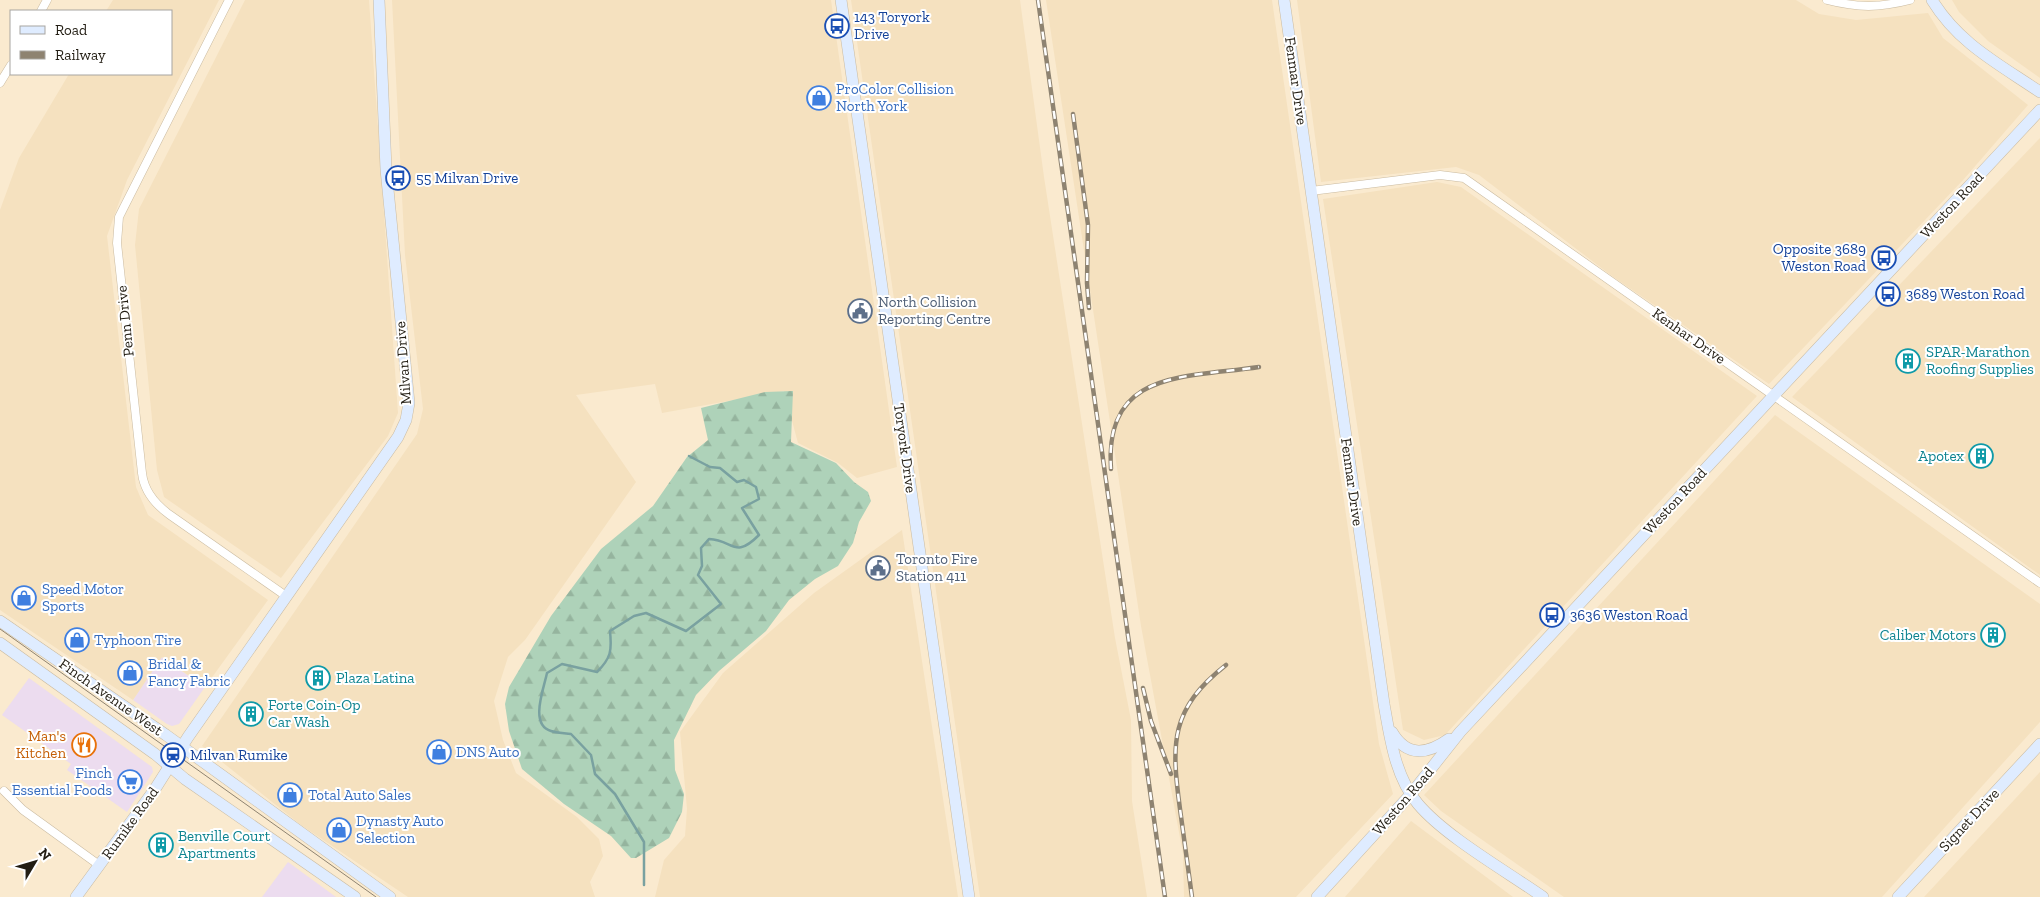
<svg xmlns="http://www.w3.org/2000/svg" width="2040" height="897" viewBox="0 0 2040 897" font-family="'Zilla Slab',serif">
<defs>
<pattern id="forest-firs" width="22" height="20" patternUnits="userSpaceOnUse" patternTransform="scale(1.25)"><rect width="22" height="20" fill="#aed2b9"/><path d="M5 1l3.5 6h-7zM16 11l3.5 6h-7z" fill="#95b49e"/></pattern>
</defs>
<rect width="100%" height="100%" fill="#faeacf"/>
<g fill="#ecdcef">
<path d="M161 657 205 687 179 724 172 726 167 724 133 700Z"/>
<path d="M29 678 152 767 153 772 127 812 67 770 71 764 2 715Z"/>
<path d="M288 862 336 897H262Z"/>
</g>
<g fill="#f5e1bf">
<path d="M113 0H219L127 180 107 236 136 487 148 515 268 600 205 687 162 657 133 700 0 610V210L19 158 69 74H171V11H106Z"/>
<path d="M245 0H369L398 413 388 436 281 578 164 497 157 470 135 245 139 209Z"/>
<path d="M392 0H831L897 467 857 478 838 463 798 443 784 391 662 413 655 384 576 395 636 482 525 640 508 657 494 701 503 740 516 773 577 817 599 839 603 856 590 882 595 897H408L301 825 202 746 417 434 423 409 405 255Z"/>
<path d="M851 0H1020L1044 177 1115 638 1131 720 1132 801 1147 897H980Z"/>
<path d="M1046 0H1272L1379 744 1393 794 1296 897H1184L1183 854 1141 626Z"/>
<path d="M1297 0H1796L1819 14 1856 20 1928 13 1943 38 2028 105 1964 179 1769 384 1612 276 1479 175 1456 167 1321 182Z"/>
<path d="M1952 0H2040V78L1988 41 1959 12Z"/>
<path d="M2040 138V575L1792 397Z"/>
<path d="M1437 182 1461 187 1757 396 1445 735 1424 740 1403 730 1323 199Z"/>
<path d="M1775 415 2040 604V722L1882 897H1564L1441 811 1424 795Z"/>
<path d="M902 530 958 897H655L664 860 685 836 687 809 680 732 723 673 814 593Z"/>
<path d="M2040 772V897H1924Z"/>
<path d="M1411 821 1474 868 1513 897H1345Z"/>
</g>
<path fill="url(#forest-firs)" d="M793 391 791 442 836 463 854 482 868 492 871 501 859 522 853 543 838 566 815 579 789 600 766 631 719 671 696 695 674 740 675 770 684 794 682 812 669 838 636 858H631L611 836 564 804 522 769 509 731 505 704 509 687 551 616 601 549 653 506 687 457 708 440 701 408 765 392Z"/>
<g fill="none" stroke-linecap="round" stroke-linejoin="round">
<path stroke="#79a1a0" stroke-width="2.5" d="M644 885V842L615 794 595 774 591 755 571 734C565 733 557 733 551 731 529 725 544 688 547 673L562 664 597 672C611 658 612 651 610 631L634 616 646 613 686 631 721 604 698 575 702 566 701 548 709 539C734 540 734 560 759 535L742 508 759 499 756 487 744 480 737 482 720 468 710 467 689 456"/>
<g stroke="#cabba1" stroke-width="9">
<g id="street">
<path d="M229 0 123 209 119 217 117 243 142 473C144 491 156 505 170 515L286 596"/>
<path d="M1827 0C1858 8 1879 8 1910 0"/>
<path d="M41 11 47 0"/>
<path d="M0 83 11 65"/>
<path d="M1311 191 1440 175 1464 178 2040 583"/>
<path d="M4 791 23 810 99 865"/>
</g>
</g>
<g stroke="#cabba1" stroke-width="12">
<g id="secondary">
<path d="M841 0 969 897"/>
<path d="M1284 0 1384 704C1390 737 1395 777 1418 804 1446 837 1506 871 1543 897"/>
<path d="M1932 0C1959 44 1999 64 2040 92"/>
<path d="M0 621 166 735 390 897"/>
<path d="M0 643 155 754 185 779 355 897"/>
<path d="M1392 732C1407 758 1428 754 1449 739"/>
<path d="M76 897 155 789 188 737 398 437 406 420 409 403 386 169 379 0"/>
<path d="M1317 897 1411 794 1460 732 2040 110"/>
<path d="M1898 897 2040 744"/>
</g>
</g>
<use href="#street" stroke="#fff" stroke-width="8"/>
<use href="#secondary" stroke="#dfecff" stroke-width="11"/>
<path stroke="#8e8371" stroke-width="1" d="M0 629 376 897"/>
<g stroke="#8e8371" stroke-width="4.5">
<g id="rail">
<path d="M1038 0 1165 897"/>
<path d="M1073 114 1088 225 1087 283 1089 308"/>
<path d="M1111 469C1104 369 1186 378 1259 367"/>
<path d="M1143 688 1151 721 1171 774"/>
<path d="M1192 897C1188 868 1184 838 1180 809 1171 743 1170 709 1226 665"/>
</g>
</g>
<use href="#rail" stroke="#fff" stroke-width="2.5" stroke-dasharray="8" stroke-linecap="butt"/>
</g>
<defs>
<g id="bus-ring" transform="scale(1.25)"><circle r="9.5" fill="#fff" stroke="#1a4fb4" stroke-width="1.5"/><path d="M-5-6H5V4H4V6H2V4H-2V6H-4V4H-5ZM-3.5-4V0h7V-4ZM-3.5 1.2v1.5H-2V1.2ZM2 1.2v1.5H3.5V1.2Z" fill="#1a4fb4"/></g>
<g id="shop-ring" transform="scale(1.25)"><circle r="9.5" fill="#fff" stroke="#3f7fe0" stroke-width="1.5"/><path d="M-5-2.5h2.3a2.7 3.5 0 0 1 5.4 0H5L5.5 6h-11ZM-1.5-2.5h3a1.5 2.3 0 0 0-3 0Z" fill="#3f7fe0"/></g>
<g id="civic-ring" transform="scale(1.25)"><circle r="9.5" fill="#fff" stroke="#5c6f8a" stroke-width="1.5"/><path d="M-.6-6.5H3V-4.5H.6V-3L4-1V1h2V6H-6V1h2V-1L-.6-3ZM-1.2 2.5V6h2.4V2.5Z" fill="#5c6f8a"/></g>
<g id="building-ring" transform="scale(1.25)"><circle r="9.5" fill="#fff" stroke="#0f9aa8" stroke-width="1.5"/><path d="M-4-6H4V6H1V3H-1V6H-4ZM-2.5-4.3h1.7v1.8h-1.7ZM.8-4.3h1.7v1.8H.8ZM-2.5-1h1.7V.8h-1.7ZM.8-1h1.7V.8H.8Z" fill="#0f9aa8"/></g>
<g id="restaurant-ring" transform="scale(1.25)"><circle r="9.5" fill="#fff" stroke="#e8710a" stroke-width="1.5"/><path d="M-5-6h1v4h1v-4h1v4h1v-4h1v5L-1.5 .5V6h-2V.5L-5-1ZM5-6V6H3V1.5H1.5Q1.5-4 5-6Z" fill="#e8710a"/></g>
<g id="station-ring" transform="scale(1.25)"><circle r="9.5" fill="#fff" stroke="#1a4fb4" stroke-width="1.5"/><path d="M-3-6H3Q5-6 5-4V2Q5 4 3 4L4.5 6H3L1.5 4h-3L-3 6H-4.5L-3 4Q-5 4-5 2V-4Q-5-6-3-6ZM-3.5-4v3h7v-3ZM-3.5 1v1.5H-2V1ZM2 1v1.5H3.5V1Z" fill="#1a4fb4"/></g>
<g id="supermarket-ring" transform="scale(1.25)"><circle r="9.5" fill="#fff" stroke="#3f7fe0" stroke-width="1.5"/><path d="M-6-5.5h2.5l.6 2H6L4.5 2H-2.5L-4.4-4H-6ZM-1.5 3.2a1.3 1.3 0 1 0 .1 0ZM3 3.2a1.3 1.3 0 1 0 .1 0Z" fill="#3f7fe0"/></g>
</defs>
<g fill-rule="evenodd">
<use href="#bus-ring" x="837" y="26"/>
<use href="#shop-ring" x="819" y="98"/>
<use href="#bus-ring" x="398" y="178"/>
<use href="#bus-ring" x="1884" y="258"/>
<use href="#bus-ring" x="1888" y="294"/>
<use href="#civic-ring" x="860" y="311"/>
<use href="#building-ring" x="1908" y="361"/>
<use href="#building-ring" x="1981" y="456"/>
<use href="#civic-ring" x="878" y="568"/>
<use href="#shop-ring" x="24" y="598"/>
<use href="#bus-ring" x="1552" y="615"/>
<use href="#building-ring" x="1993" y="635"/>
<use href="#shop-ring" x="77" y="640"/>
<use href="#shop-ring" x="130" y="673"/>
<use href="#building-ring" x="318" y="678"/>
<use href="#building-ring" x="251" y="714"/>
<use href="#restaurant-ring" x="84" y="745"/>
<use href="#shop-ring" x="439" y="752"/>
<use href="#station-ring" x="173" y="755"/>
<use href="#supermarket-ring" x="130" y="782"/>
<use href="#shop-ring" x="290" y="795"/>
<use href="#shop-ring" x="339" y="830"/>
<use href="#building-ring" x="161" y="845"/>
</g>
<g text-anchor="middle" stroke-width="4" stroke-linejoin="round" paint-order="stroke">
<g font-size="15" fill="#164399" stroke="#fff" text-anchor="start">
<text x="854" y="22">143 Toryork<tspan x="854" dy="17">Drive</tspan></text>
<text x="416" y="183">55 Milvan Drive</text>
<text x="1866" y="254" text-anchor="end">Opposite 3689<tspan x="1866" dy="17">Weston Road</tspan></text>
<text x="1906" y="299">3689 Weston Road</text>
<text x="1570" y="620">3636 Weston Road</text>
<text x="190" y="760">Milvan Rumike</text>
</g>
<g font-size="15" fill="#221d13" stroke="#fff">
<text transform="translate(1296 81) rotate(82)" y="5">Fenmar Drive</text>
<text transform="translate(1952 205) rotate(-47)" y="5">Weston Road</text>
<text transform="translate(125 321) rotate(-96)" y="5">Penn Drive</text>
<text transform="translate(1689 336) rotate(35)" y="5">Kenhar Drive</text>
<text transform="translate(403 363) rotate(-94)" y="5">Milvan Drive</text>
<text transform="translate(905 448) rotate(82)" y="5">Toryork Drive</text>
<text transform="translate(1352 482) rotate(82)" y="5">Fenmar Drive</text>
<text transform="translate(1675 501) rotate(-47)" y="5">Weston Road</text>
<text transform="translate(111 697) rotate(35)" y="5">Finch Avenue West</text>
<text transform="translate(1403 801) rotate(-49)" y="5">Weston Road</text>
<text transform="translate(1969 820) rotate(-47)" y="5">Signet Drive</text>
<text transform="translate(130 823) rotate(-54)" y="5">Rumike Road</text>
</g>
<g font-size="15" fill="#366cbe" stroke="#fff" text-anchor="start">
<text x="836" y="94">ProColor Collision<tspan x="836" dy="17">North York</tspan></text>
<text x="42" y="594">Speed Motor<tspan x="42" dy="17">Sports</tspan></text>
<text x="94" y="645">Typhoon Tire</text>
<text x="148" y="669">Bridal &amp;<tspan x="148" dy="17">Fancy Fabric</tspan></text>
<text x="456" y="757">DNS Auto</text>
<text x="112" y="778" text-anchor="end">Finch<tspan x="112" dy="17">Essential Foods</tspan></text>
<text x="308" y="800">Total Auto Sales</text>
<text x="356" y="826">Dynasty Auto<tspan x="356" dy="17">Selection</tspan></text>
</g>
<g font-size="15" fill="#4e5e75" stroke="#fff" text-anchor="start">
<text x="878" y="307">North Collision<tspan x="878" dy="17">Reporting Centre</tspan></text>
<text x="896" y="564">Toronto Fire<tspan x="896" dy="17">Station 411</tspan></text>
</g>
<g font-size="15" fill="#0d838f" stroke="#fff" text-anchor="start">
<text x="1926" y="357">SPAR-Marathon<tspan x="1926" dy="17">Roofing Supplies</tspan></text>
<text x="1964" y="461" text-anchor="end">Apotex</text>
<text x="1976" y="640" text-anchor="end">Caliber Motors</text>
<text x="336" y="683">Plaza Latina</text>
<text x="268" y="710">Forte Coin-Op<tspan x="268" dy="17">Car Wash</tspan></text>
<text x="178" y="841">Benville Court<tspan x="178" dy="17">Apartments</tspan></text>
</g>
<g font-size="15" fill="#c56008" stroke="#fff" text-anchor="end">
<text x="66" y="741">Man's<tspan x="66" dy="17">Kitchen</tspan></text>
</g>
</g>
<rect x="10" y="10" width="162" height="65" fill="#ffffff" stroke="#a7a5a1"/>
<rect x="20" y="26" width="25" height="8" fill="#dfecff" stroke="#a7a5a1"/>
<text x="55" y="35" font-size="15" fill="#221d13">Road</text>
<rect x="20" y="51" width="25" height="8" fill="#8e8371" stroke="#a7a5a1"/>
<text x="55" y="60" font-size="15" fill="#221d13">Railway</text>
<g transform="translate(35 862) rotate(52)" stroke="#ffffff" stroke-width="4" paint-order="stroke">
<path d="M0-4L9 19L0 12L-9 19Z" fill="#221d13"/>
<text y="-8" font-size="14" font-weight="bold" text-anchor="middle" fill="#221d13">N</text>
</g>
</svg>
